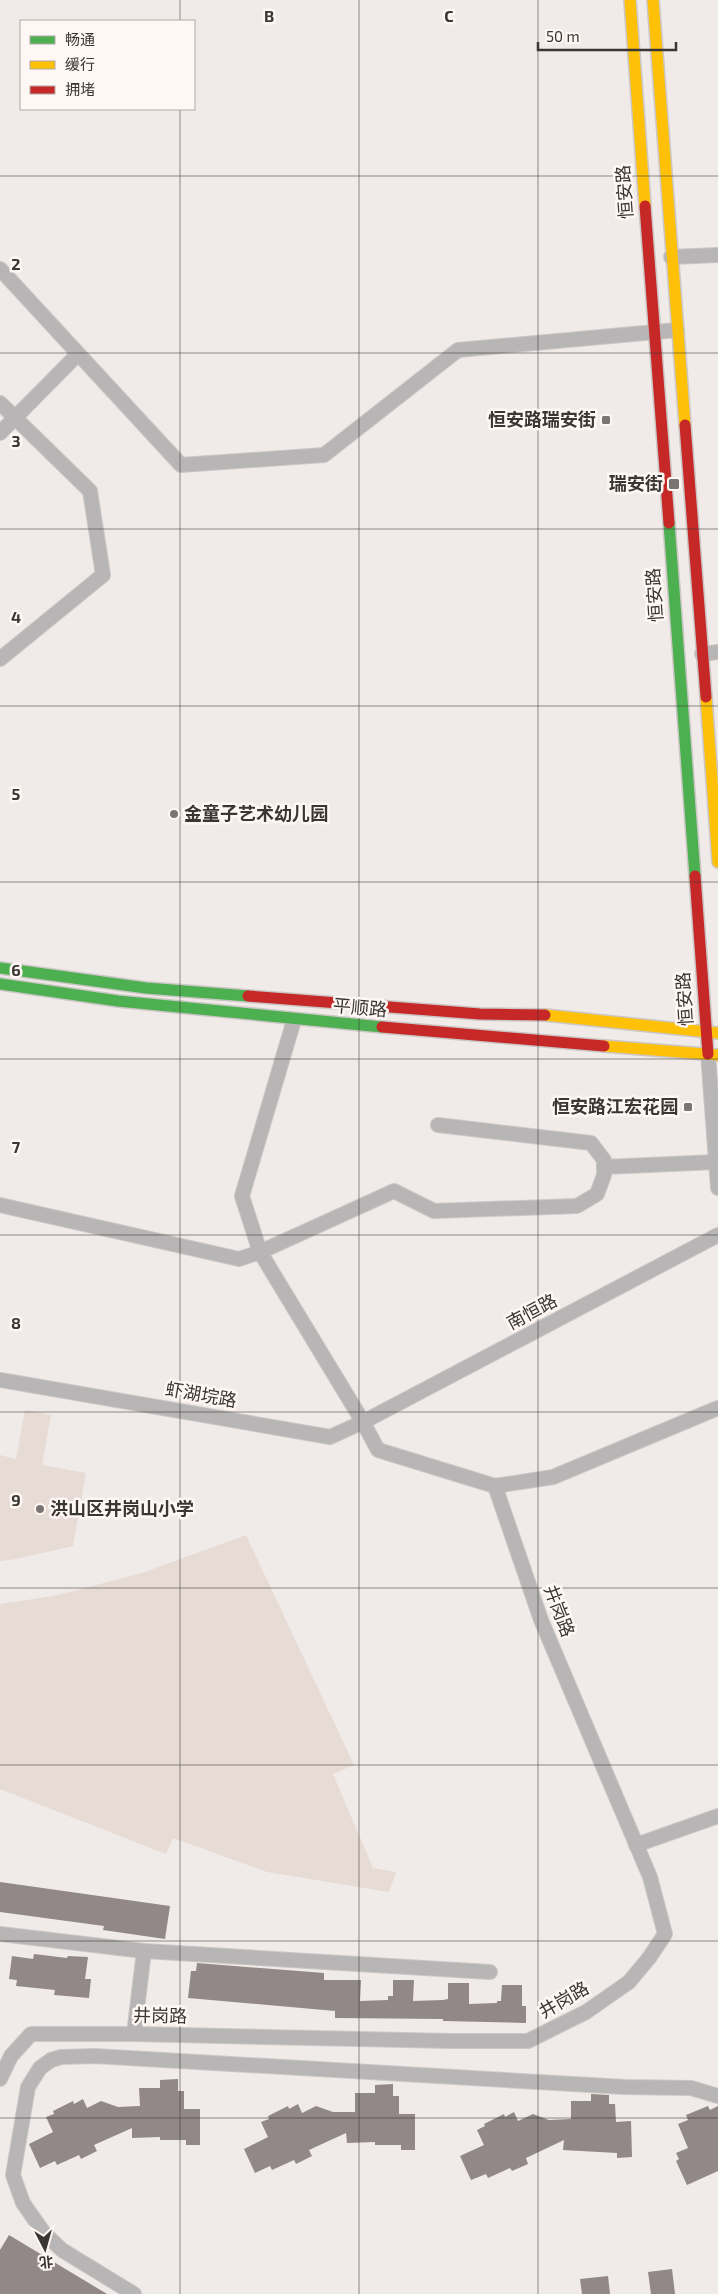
<svg xmlns="http://www.w3.org/2000/svg" width="718" height="2294" viewBox="0 0 718 2294" font-family="'Exo 2','Noto Sans SC',sans-serif">
<rect width="100%" height="100%" fill="#f0eae8"/>
<g fill="#e7dbd6">
<path d="M25 1410 51 1415 42 1465 86 1473 73 1546 16 1559 0 1561V1455L16 1459Z"/>
<path d="M246 1535 354 1765 333 1774 373 1868 396 1872 389 1892 267 1872 173 1838 166 1854 0 1789V1604L54 1596 142 1573Z"/>
</g>
<g fill="#918887">
<path d="M0 1882 170 1906 165 1939 103 1930 104 1926 0 1912Z"/>
<path d="M34 1954 67 1958 68 1956 88 1957 85 1979H91L89 1998 54 1995 55 1990 16 1986 17 1980 9 1979 12 1956 33 1959Z"/>
<path d="M197 1963 324 1973V1980H361L360 2001 388 2000V1996H393V1980H414L413 2001 443 2000 448 1999V1983H469V2004L497 2003V2001H501L502 1985H522V2006H526V2023L443 2021V2019L335 2018V2011L188 1998 191 1971H196Z"/>
<path d="M178 2079V2091H184V2109H200V2145H186V2140H160V2137L132 2138V2128L94 2145 97 2151 81 2159 79 2155 57 2165 55 2161 40 2168 29 2144 53 2132 46 2117 54 2114 53 2111 73 2101 74 2104 83 2099 87 2108 101 2101 118 2107 140 2106 139 2088H160V2080Z"/>
<path d="M393 2084V2096H399V2114H415V2150H401V2145H375V2142L347 2143 346 2133 309 2150 312 2156 296 2164 294 2160 272 2170 270 2166 255 2173 244 2149 268 2137 261 2122 269 2119 268 2116 288 2106 289 2109 298 2104 302 2113 316 2106 333 2112H355V2093H375V2085Z"/>
<path d="M591 2094 609 2095V2104H615L616 2122 631 2121 632 2157 617 2158V2153L563 2150 564 2140 526 2158 528 2164 512 2171 510 2168 488 2178 486 2174 471 2180 460 2156 484 2145 477 2130 485 2126 484 2124 504 2114 505 2117 514 2112 518 2121 533 2114 549 2120 571 2119V2101H591Z"/>
<path d="M708 2106 710 2110 718 2106V2171L687 2185 676 2161 679 2159 676 2153 688 2148 678 2124 688 2120 686 2115Z"/>
<path d="M9 2235 107 2294H0V2250Z"/>
<path d="M672 2269 675 2294H651L648 2272Z"/>
<path d="M608 2276 610 2294H582L580 2279Z"/>
</g>
<g fill="none" stroke-linecap="round" stroke-linejoin="round">
<g stroke="#cbc7c5" stroke-width="16">
<g id="street">
<path d="M671 257 718 255"/>
<path d="M0 269 181 465 324 455 458 350 677 330"/>
<path d="M0 403 90 491 103 575 0 659"/>
<path d="M0 433 78 354"/>
<path d="M702 654 718 652"/>
<path d="M294 1020 242 1196 260 1252 363 1422 718 1235"/>
<path d="M708 1054 718 1188"/>
<path d="M604 1167 716 1162"/>
<path d="M0 1205 239 1259 260 1252 394 1191 434 1211 577 1206 597 1194 604 1175V1160L591 1143 438 1125"/>
<path d="M0 1380 330 1437 363 1422 378 1450 495 1486 553 1477 718 1408"/>
<path d="M636 1845 718 1816"/>
<path d="M0 1934 144 1951 490 1972"/>
<path d="M134 2034 144 1951"/>
<path d="M0 2079 11 2056 31 2034H134L451 2041H528L586 2012 629 1982 649 1958 665 1934 650 1877 541 1620 495 1486"/>
<path d="M134 2294 62 2250 44 2233 23 2203 13 2175 28 2087 40 2068 51 2060 61 2057 95 2056 625 2087 691 2088 718 2096"/>
</g>
</g>
<g stroke="#cbc7c5" stroke-width="14">
<g id="fast">
<path d="M669 523 695 876"/>
<path d="M0 968 146 988 248 996"/>
<path d="M0 984 118 1001 382 1027"/>
</g>
</g>
<g stroke="#cbc7c5" stroke-width="14">
<g id="slow">
<path d="M630 0 645 206"/>
<path d="M653 0 685 425"/>
<path d="M706 697 718 862"/>
<path d="M545 1015 718 1033"/>
<path d="M604 1046 718 1055"/>
</g>
</g>
<g stroke="#cbc7c5" stroke-width="14">
<g id="jam">
<path d="M645 206 669 523"/>
<path d="M685 425 706 697"/>
<path d="M695 876 708 1054"/>
<path d="M248 996 480 1014 545 1015"/>
<path d="M382 1027 604 1046"/>
</g>
</g>
<use href="#street" stroke="#b7b5b5" stroke-width="14"/>
<use href="#fast" stroke="#4caf50" stroke-width="11"/>
<use href="#slow" stroke="#ffc107" stroke-width="11"/>
<use href="#jam" stroke="#c62828" stroke-width="11"/>
</g>
<path fill="none" stroke="#3a3634" stroke-width="1" stroke-opacity="0.55" d="M180 0V21M359 0V2294M538 0V2294M180 109V2294M0 176H718M0 353H718M0 529H718M0 706H718M0 882H718M0 1059H718M0 1235H718M0 1412H718M0 1588H718M0 1765H718M0 1941H718M0 2118H718"/>
<g fill="#7a7573" stroke="#fff7f3" stroke-width="2">
<rect x="601" y="415" width="10" height="10" rx="2.5"/>
<rect x="668" y="478" width="12" height="12" rx="2.5"/>
<circle cx="174" cy="814" r="5"/>
<rect x="683" y="1102" width="10" height="10" rx="2.5"/>
<circle cx="40" cy="1509" r="5"/>
</g>
<g text-anchor="middle" stroke-width="5" stroke-linejoin="round" paint-order="stroke">
<g font-size="18" fill="#3a3634" stroke="#fff7f3">
<text transform="translate(625 192) rotate(-94)" y="6">恒安路</text>
<text transform="translate(655 595) rotate(-94)" y="6">恒安路</text>
<text transform="translate(685 999) rotate(-94)" y="6">恒安路</text>
<text transform="translate(360 1008) rotate(5)" y="6">平顺路</text>
<text transform="translate(532 1312) rotate(-28)" y="6">南恒路</text>
<text transform="translate(201 1395) rotate(10)" y="6">虾湖垸路</text>
<text transform="translate(559 1611) rotate(69)" y="6">井岗路</text>
<text transform="translate(564 2000) rotate(-30)" y="6">井岗路</text>
<text transform="translate(160 2016) rotate(1)" y="6">井岗路</text>
</g>
<g font-size="18" font-weight="bold" fill="#3a3634" stroke="#fff7f3" text-anchor="end">
<text x="596" y="426">恒安路瑞安街</text>
<text x="663" y="490">瑞安街</text>
<text x="184" y="820" text-anchor="start">金童子艺术幼儿园</text>
<text x="678" y="1113">恒安路江宏花园</text>
<text x="50" y="1515" text-anchor="start">洪山区井岗山小学</text>
</g>
</g>
<g font-size="16" text-anchor="middle" font-weight="bold" fill="#3a3634" stroke="#fff7f3" stroke-width="5" stroke-linejoin="round" paint-order="stroke">
<text x="269" y="22">B</text>
<text x="449" y="22">C</text>
<text x="16" y="270">2</text>
<text x="16" y="447">3</text>
<text x="16" y="623">4</text>
<text x="16" y="800">5</text>
<text x="16" y="976">6</text>
<text x="16" y="1153">7</text>
<text x="16" y="1329">8</text>
<text x="16" y="1506">9</text>
</g>
<rect x="20" y="20" width="175" height="90" fill="#fff7f3" stroke="#b0aaa7"/>
<rect x="30" y="36" width="25" height="8" fill="#4caf50" stroke="#b0aaa7"/>
<text x="65" y="45" font-size="15" fill="#3a3634">畅通</text>
<rect x="30" y="61" width="25" height="8" fill="#ffc107" stroke="#b0aaa7"/>
<text x="65" y="70" font-size="15" fill="#3a3634">缓行</text>
<rect x="30" y="86" width="25" height="8" fill="#c62828" stroke="#b0aaa7"/>
<text x="65" y="95" font-size="15" fill="#3a3634">拥堵</text>
<g transform="translate(45 2249) rotate(174)" stroke="#fff7f3" stroke-width="4" paint-order="stroke">
<path d="M0-4L9 19L0 12L-9 19Z" fill="#3a3634"/>
<text y="-8" font-size="14" font-weight="bold" text-anchor="middle" fill="#3a3634">北</text>
</g>
<path d="M538 42v8h138v-8" fill="none" stroke="#3a3634" stroke-width="2.5"/>
<text x="546" y="42" font-size="15" fill="#3a3634" stroke="#fff7f3" stroke-width="4" paint-order="stroke">50 m</text>
</svg>
